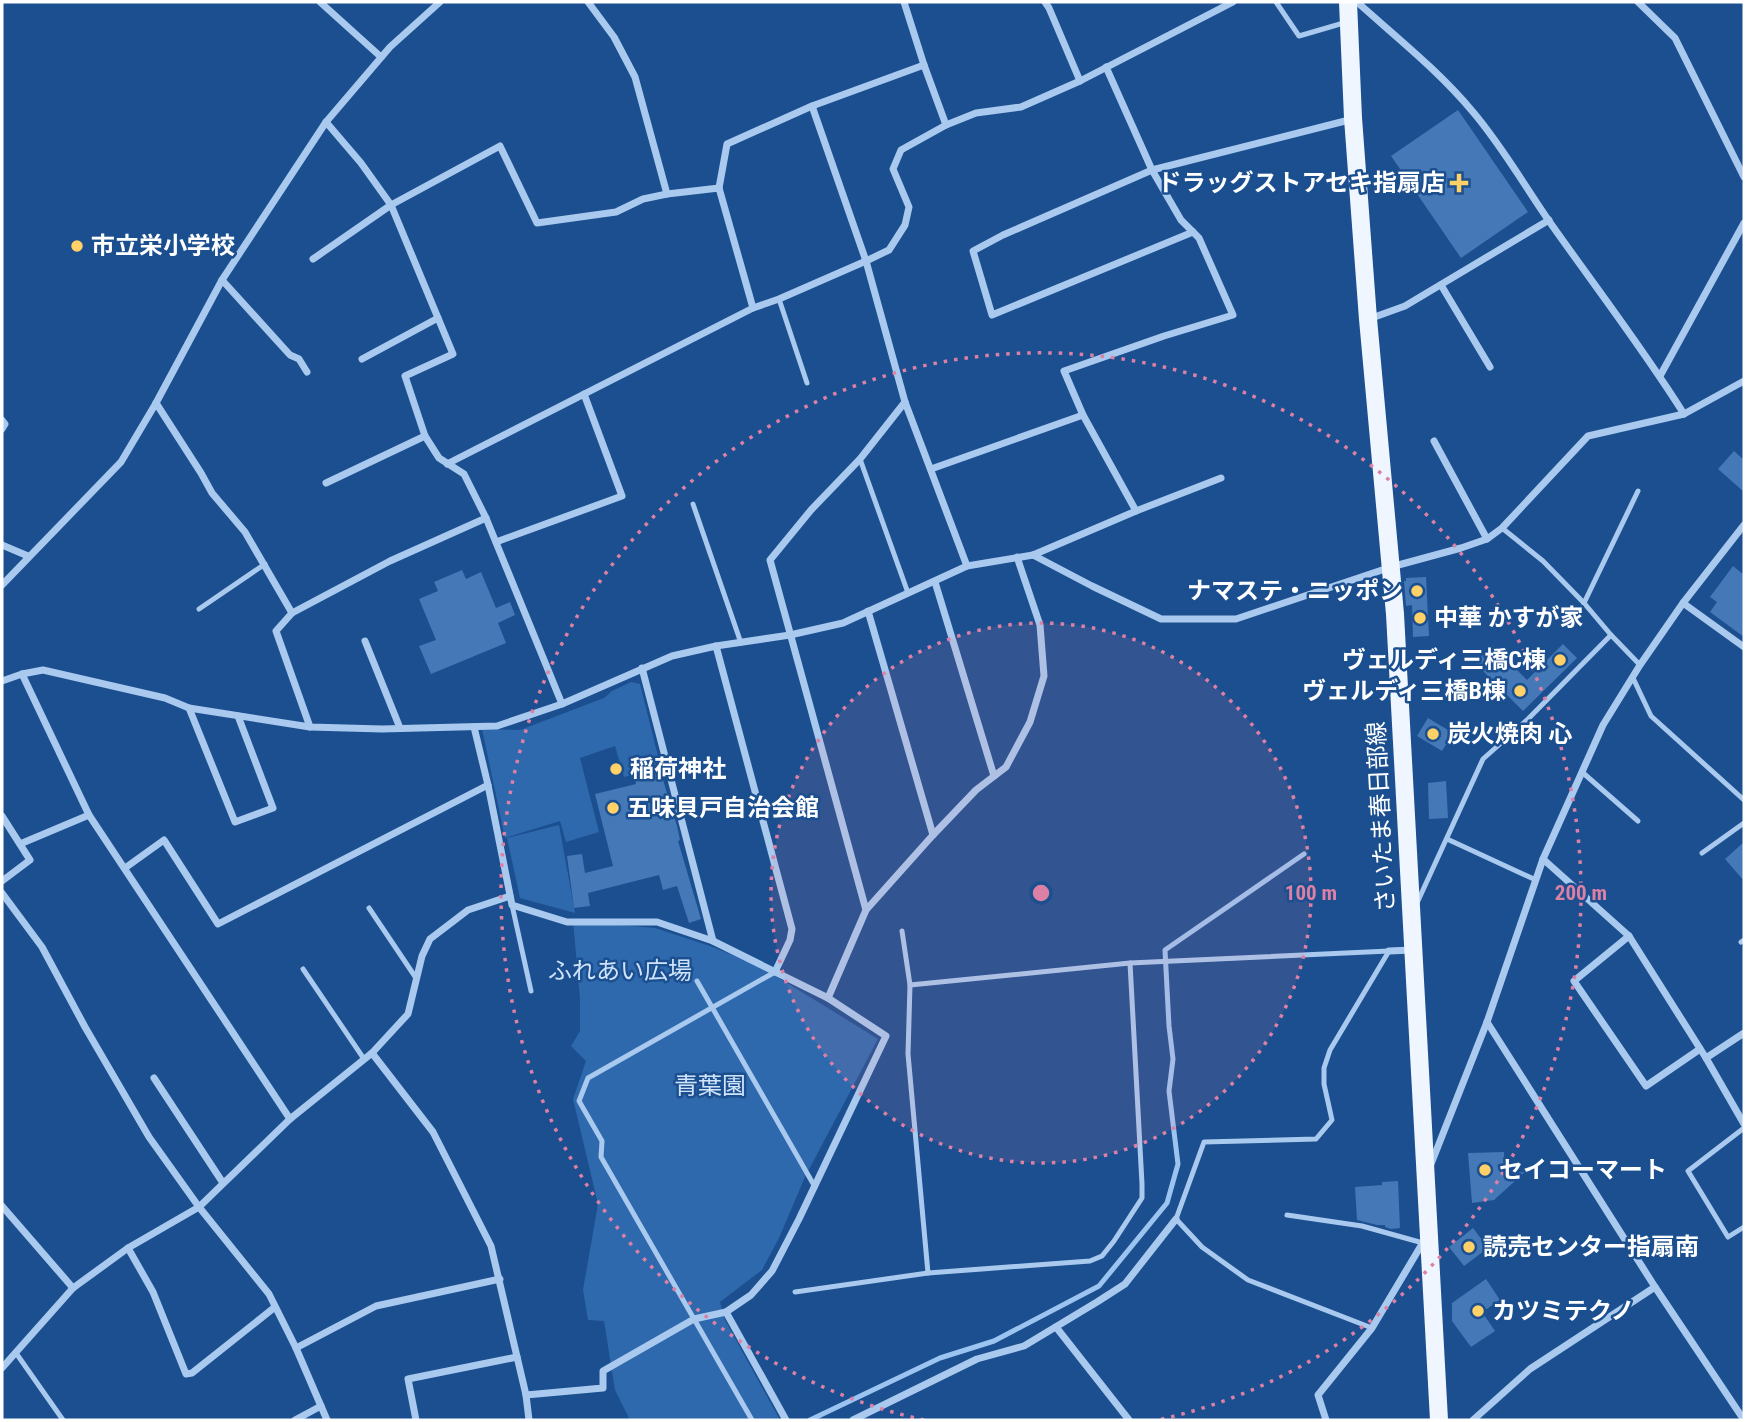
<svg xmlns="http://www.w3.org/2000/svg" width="1746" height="1422" viewBox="0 0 1746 1422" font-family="'Roboto Condensed','Noto Sans JP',sans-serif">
<rect width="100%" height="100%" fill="#1b4f8f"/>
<g fill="#2e69ad">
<path d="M631 682 640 684 661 768 624 777 615 746 580 758 599 832 566 842 560 821 505 838 482 729 520 730 604 698 612 691Z"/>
<path d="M559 825 575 913 520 898 507 838Z"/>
<path d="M573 921 655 928 710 946 758 965 878 1039 805 1177 779 1238 762 1270 720 1302 725 1320 780 1420H630L615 1390 604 1321 588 1320 583 1290 598 1204 573 1099 586 1061 571 1046 580 1031V999Z"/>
</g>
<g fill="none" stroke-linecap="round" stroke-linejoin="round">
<path stroke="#9cc4f0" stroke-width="5" d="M810 1420 940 1358 994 1341 1099 1286 1167 1203 1178 1164 1169 1091 1173 1059 1169 1026 1165 950 1304 854"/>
</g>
<g fill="#4478b7">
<path d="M1458 110 1528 212 1461 258 1391 156Z"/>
<path d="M1734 451 1744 460V492L1718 469Z"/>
<path d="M1733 566 1744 575V637L1710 612 1717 602 1710 597Z"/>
<path d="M462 570 466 579 481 572 496 608 510 602 515 615 498 623 506 643 431 674 419 646 436 640 419 599 438 591 434 582Z"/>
<path d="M1426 577 1429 636 1413 637 1412 605 1406 606 1404 581H1406V578Z"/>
<path d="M1563 644 1577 658 1523 711 1475 663 1492 645 1527 680Z"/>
<path d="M1428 718 1453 733 1442 751 1417 736Z"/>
<path d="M660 770 677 826 680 840 678 841 701 919 689 923 677 886 663 890 659 875 588 893 590 906 574 908 567 856 582 854 585 873 613 866 595 794 636 784 634 777Z"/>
<path d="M1446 781 1448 818 1429 819 1428 783Z"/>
<path d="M1744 842V881L1725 859Z"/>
<path d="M1504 1152 1505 1173 1525 1172 1494 1200 1472 1203 1468 1153Z"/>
<path d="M1398 1181 1400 1228 1391 1229 1385 1227V1225H1377L1357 1220 1355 1187 1382 1185V1182Z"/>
<path d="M1473 1228 1488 1248 1464 1266 1449 1247Z"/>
<path d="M1486 1279 1500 1300 1482 1312 1495 1331 1471 1347 1452 1321V1303Z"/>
</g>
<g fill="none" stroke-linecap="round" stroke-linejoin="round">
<g stroke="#a9c9ee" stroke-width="5">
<path d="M1276 2 1299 36 1347 22"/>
<path d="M779 299 807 383"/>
<path d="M860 459 908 593"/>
<path d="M693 504 741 643"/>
<path d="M1502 528 1543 561 1584 603 1611 635 1640 665"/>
<path d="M1584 603 1638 491"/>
<path d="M199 609 265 564"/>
<path d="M1633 678 1651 716 1744 800"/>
<path d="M1582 772 1638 821"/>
<path d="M1447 839 1536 880"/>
<path d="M1702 853 1744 823"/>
<path d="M1417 903 1483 759 1528 719 1611 635"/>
<path d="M512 905 531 991"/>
<path d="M369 908 416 978"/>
<path d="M902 931 910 985 908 1054 928 1273"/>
<path d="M1741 942 1744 940"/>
<path d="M303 969 364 1059"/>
<path d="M697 981 815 1187"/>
<path d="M910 985 1130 963 1389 951"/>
<path d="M1744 1128 1688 1171 1728 1237 1744 1227"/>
<path d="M1287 1215 1362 1226 1423 1243"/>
<path d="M795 1292 928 1273 1090 1261 1102 1256 1114 1241 1142 1198V1184L1130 963"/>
<path d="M1372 1328 1248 1280 1202 1247 1176 1219 1204 1142 1316 1139 1332 1120 1324 1084V1068L1330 1050 1389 951"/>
<path d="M16 1353 63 1420"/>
<path d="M752 1420 601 1157 602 1141 579 1101 588 1078 775 972"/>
</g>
<g stroke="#a9c9ee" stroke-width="7">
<path d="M320 2 381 57"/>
<path d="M588 2 614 37 635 77 667 194"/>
<path d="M904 2 924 65 946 125"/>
<path d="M1045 2 1049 8 1080 81"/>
<path d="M1357 2C1396 37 1439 71 1473 112 1502 146 1524 185 1549 221 1594 285 1642 347 1684 414"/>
<path d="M1638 2 1675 38 1744 177"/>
<path d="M812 106 866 261 905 402 967 566"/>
<path d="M326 122 361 163 391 205 453 354 405 376 425 436 439 458 464 474 486 518 562 704"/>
<path d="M719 188 727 144 812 106 924 65"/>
<path d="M1193 232 992 315 973 251 1003 235 1152 170 1353 119"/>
<path d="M313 259 391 205 500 146 537 223 616 212 643 199 667 194 719 188 753 308"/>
<path d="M222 280 290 355 299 359 307 372"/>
<path d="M1441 285 1490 367"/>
<path d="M1369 319 1405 306 1549 220"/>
<path d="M362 359 438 318"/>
<path d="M1660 376 1744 223"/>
<path d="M156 403 201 473 212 493 245 532 292 613 276 631 310 727"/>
<path d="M2 420 5 424 2 429"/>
<path d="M1434 441 1487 539"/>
<path d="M447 464 753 308 779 299 866 261 889 250 905 225 909 207 893 169 901 150 946 125 976 113 1021 107 1080 81 1233 2"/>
<path d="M931 469 1083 415"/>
<path d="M326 483 425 436"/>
<path d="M1136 511 1221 478"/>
<path d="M496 542 622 496 584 394"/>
<path d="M2 545 28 556"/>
<path d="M1033 555 1136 511 1083 415 1064 371 1164 336 1233 315 1199 238 1181 220 1152 170 1106 67"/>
<path d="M935 582 994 776"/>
<path d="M2 585 121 462 156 403 222 280 326 122 390 47 440 2"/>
<path d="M1683 603 1744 647"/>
<path d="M868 611 933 835"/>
<path d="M292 613 390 561 486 518"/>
<path d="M365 641 400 728"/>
<path d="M716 646 792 929 790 940 775 972"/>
<path d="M642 668 713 941"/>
<path d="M22 674 89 815 290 1119"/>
<path d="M2 681 22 674 43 670 165 698 189 708 310 727 382 729 497 726 562 704 672 656 716 646 790 635 843 623 967 566 1033 555 1092 586 1161 619H1236L1391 567 1461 548 1487 539 1502 528 1588 436 1684 414 1744 381"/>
<path d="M189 708 235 822 273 808 238 716"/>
<path d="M474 727 488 785 512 905 567 922H657L713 941 828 998 866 910 933 835 976 790 1006 767 1030 722 1044 676 1040 625 1017 557"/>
<path d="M2 816 30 860 2 881"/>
<path d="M20 844 89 815"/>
<path d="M1543 859 1629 936 1706 1058 1744 1124"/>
<path d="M125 868 164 840 218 924 488 785"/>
<path d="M2 893 42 947 85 1027 149 1137 199 1207 269 1294 296 1348 327 1420"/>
<path d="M866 910 770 560 811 510 860 459 905 402"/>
<path d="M1629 936 1574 981 1646 1086 1700 1049"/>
<path d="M1389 951 1412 950"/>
<path d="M1487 1022 1655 1287 1744 1420"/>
<path d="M372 1053 433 1132 491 1246 526 1395 529 1420"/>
<path d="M1706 1058 1744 1033"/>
<path d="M154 1078 223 1183"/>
<path d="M1431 1164 1487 1022 1543 859 1603 725 1640 665 1683 603 1744 525"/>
<path d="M2 1206 73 1288"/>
<path d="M128 1248 153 1292 186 1374 192 1373 275 1307"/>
<path d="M1056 1327 1129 1420"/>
<path d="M296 1348 376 1306 500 1279"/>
<path d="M2 1368 73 1288 128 1248 199 1207 290 1119 372 1053 408 1014 422 956 430 939 468 910 510 896"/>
<path d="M526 1395 603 1388V1371L694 1319 726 1312"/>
<path d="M295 1420 321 1406"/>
<path d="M416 1420 408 1379 517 1357"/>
<path d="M786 1420 726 1312 751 1295 772 1271 799 1219 886 1036 828 998"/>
<path d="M853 1420 977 1359 1024 1346 1097 1302 1125 1284 1176 1219"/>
<path d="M1326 1420 1318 1395 1372 1328 1425 1239"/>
<path d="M1473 1420 1530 1369 1655 1287"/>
</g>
<path stroke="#f0f6ff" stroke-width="18" d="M1348 2 1353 118 1368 319 1395 614 1439 1420"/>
</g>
<circle cx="1041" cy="893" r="270" fill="#dd80a5" fill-opacity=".12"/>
<g fill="none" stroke="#dd80a5" stroke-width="3.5" stroke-dasharray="3.5 7">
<circle cx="1041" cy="893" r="270"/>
<path d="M924 1420A540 540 0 1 1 1158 1420"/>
</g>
<g fill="#ffd166" stroke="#1b4f8f" stroke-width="2.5">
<path d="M1455.5 172.5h7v7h7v7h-7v7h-7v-7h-7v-7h7z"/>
<circle cx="77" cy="246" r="7"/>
<circle cx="1417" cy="591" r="7"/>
<circle cx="1420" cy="618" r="7"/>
<circle cx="1560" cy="660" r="7"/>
<circle cx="1520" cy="691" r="7"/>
<circle cx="1433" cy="734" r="7"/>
<circle cx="616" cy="769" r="7"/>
<circle cx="613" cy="808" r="7"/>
<circle cx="1485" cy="1170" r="7"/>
<circle cx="1469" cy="1247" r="7"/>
<circle cx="1478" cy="1311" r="7"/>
</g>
<g text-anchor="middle" stroke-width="5" stroke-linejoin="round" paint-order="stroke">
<g font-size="24" font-weight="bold" fill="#fff" stroke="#1b4f8f" text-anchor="start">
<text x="1445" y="191" text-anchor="end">ドラッグストアセキ指扇店</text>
<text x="91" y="254">市立栄小学校</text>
<text x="1403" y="599" text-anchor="end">ナマステ・ニッポン</text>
<text x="1434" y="626">中華 かすが家</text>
<text x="1546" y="668" text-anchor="end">ヴェルディ三橋C棟</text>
<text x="1506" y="699" text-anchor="end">ヴェルディ三橋B棟</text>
<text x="1447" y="742">炭火焼肉 心</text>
<text x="630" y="777">稲荷神社</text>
<text x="627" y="816">五味貝戸自治会館</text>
<text x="1499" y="1178">セイコーマート</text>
<text x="1483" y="1255">読売センター指扇南</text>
<text x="1492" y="1319">カツミテクノ</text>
</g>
<g font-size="24" fill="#fff" stroke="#1b4f8f">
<text transform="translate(1381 817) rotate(-93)" y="8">さいたま春日部線</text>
</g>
<g font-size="24" fill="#cfe3fa" stroke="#1b4f8f">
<text x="620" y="979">ふれあい広場</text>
<text x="710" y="1094">青葉園</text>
</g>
</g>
<circle cx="1041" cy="893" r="10" fill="#dd80a5" stroke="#1b4f8f" stroke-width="3.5"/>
<g font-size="21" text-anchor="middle" font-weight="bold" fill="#dd80a5" stroke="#1b4f8f" stroke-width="5" stroke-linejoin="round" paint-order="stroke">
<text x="1311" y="900">100 m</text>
<text x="1581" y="900">200 m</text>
</g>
<rect width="1746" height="1422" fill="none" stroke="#ffffff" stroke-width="7"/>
</svg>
